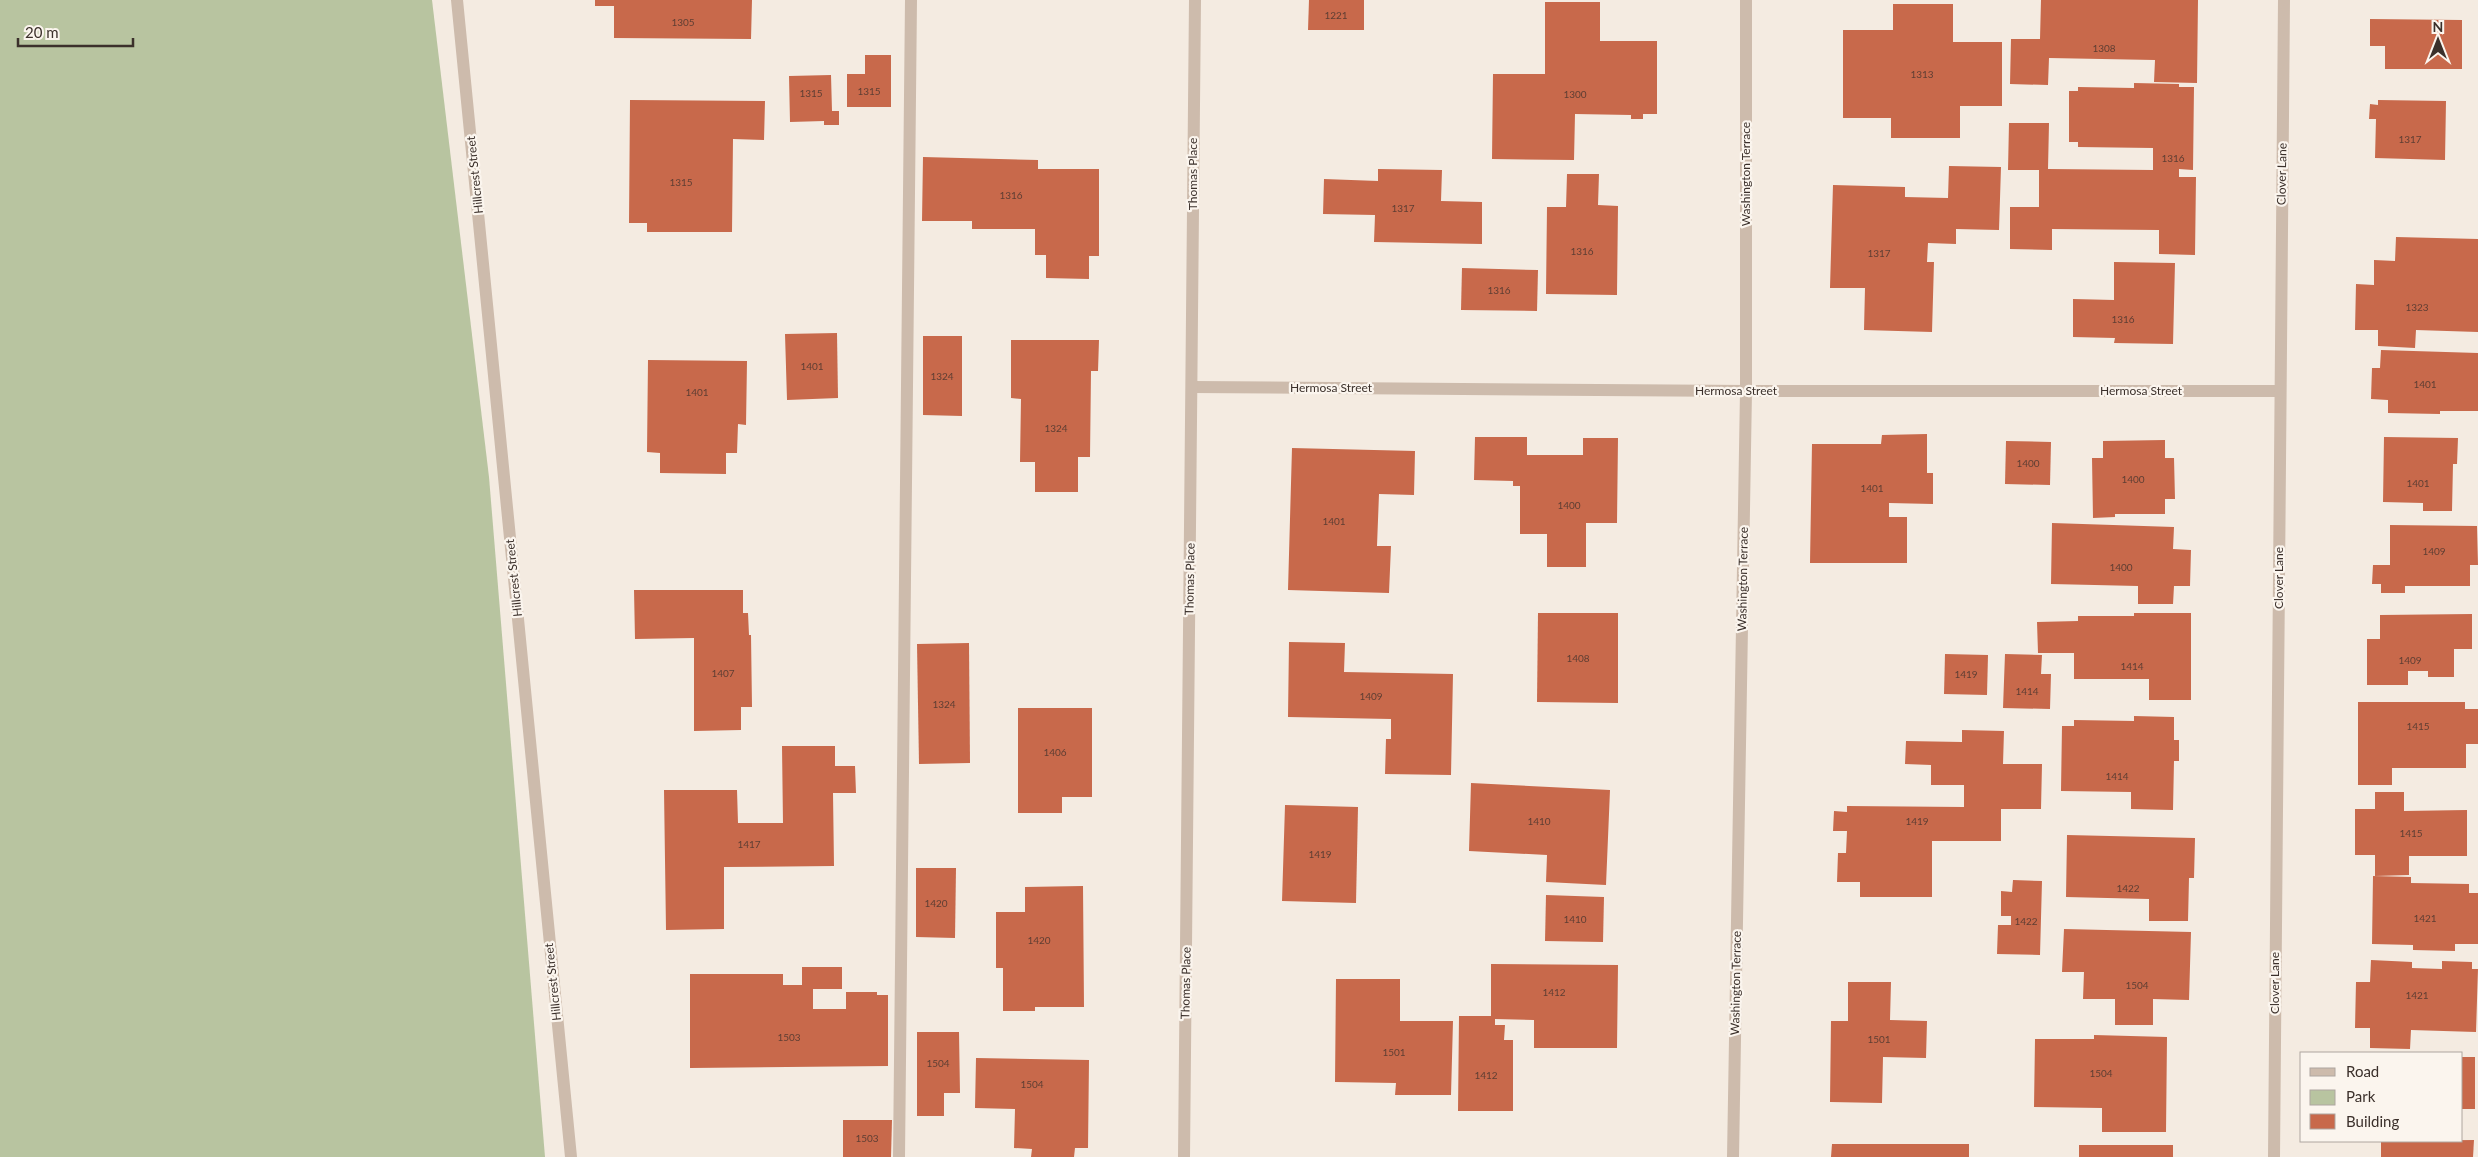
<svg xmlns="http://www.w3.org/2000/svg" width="2478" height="1157" viewBox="0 0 2478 1157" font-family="Lato,sans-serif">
<rect width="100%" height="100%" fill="#f4ebe1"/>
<path fill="#b8c4a0" d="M0 0H432L489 477 545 1157H0Z"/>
<g fill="#c8694b">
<path d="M595 0H752L751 39 614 38V6H595Z"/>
<path d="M1309 0H1364V30H1308Z"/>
<path d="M2041 0H2198L2197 83 2154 82 2155 60 2049 58 2048 85 2010 84 2011 39H2040Z"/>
<path d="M1545 2H1600V41H1657V114H1643V119H1631V115L1575 114 1574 160 1492 159 1493 74H1545Z"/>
<path d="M1893 4H1953V42H2002V106H1960V138H1891V118H1843V30H1893Z"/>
<path d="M2370 19 2462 20V69H2385V46H2370Z"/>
<path d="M865 55H891V107H847V74H865Z"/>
<path d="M831 75 832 111H839V125H824V121L790 122 789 76Z"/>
<path d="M2134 83 2179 84V87H2194L2193 170 2179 169V177H2196L2195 255 2159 254V230L2052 229V250L2010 249V207H2039V170H2008L2009 123H2049L2048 169 2153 170V148L2078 147V142H2069V91H2078V87L2134 88Z"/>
<path d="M630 100 765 101 764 140 733 139 732 232H647V223H629Z"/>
<path d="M2378 100 2446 101 2445 160 2375 158 2376 119H2369L2370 104 2378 105Z"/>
<path d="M923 157 1038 160V169H1099V256H1089V279L1046 278V255H1035V229H972V221H922Z"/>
<path d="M1949 166 2001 167 1999 230 1956 229V244L1928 243 1927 262H1934L1932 332 1864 330 1865 288H1830L1833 185 1905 187V197L1948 198Z"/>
<path d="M1378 169 1442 170 1441 201 1482 202V244L1374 242 1375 215 1323 214 1324 179 1378 181Z"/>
<path d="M1567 174H1599L1598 205 1618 206 1617 295 1546 294 1547 207H1566Z"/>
<path d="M2396 237 2478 239V332L2416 330 2415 348 2378 346V330H2355L2356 284 2374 285V260L2395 261Z"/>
<path d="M2114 262 2175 263 2173 344 2114 343 2115 338 2073 337V299L2114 300Z"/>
<path d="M1462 268 1538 270 1537 311 1461 310Z"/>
<path d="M837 333 838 398 787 400 785 334Z"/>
<path d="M923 336H962V416L923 415Z"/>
<path d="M1011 340H1099L1098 371H1091L1090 457H1078V492H1035V462H1020L1021 399 1011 398Z"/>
<path d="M2381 350 2478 353V411H2440V414L2388 413V400L2371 399 2372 368H2380Z"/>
<path d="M648 360 747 361 746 425 738 424 737 453H726V474L660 473V453L647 452Z"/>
<path d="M1927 434V473H1933V504L1889 503V517H1907V563H1810L1812 444H1881L1882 435Z"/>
<path d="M1475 437H1527V455H1583V438H1618L1617 523H1586V567H1547V534H1520V486H1513V481L1474 480Z"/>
<path d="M2384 437 2458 438 2457 464H2453L2452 511H2423V503L2383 502Z"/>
<path d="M2165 440V458H2174L2175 499H2165V514H2115V517L2093 518 2092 458H2103V441Z"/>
<path d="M2006 441 2051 442 2050 485 2005 484Z"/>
<path d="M1292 448 1415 451 1414 495 1379 494 1377 546H1391L1389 593 1288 590Z"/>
<path d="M2052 523 2174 527 2173 549 2191 550 2190 586H2174L2173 604H2138V586L2051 584Z"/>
<path d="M2390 525 2477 526 2478 565H2470V586H2405V593H2381V584H2372L2373 565H2390Z"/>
<path d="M634 590H743V613H748L749 635H751L752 707H741V730L694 731V638L635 639Z"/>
<path d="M1538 613H1618V703L1537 702Z"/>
<path d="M2134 613H2191V700H2149V679H2074V653H2038L2037 622 2078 621V616H2134Z"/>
<path d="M2472 614V649H2454V677H2428V671H2408V685H2367V639H2380V615Z"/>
<path d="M1289 642 1345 643 1344 672 1453 674 1451 775 1385 774 1386 739H1391V719L1288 717Z"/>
<path d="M969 643 970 763 919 764 917 644Z"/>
<path d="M1945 654 1988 655 1987 695 1944 694Z"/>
<path d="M2005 654 2042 655 2041 674H2051L2050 709 2003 708Z"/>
<path d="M2358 702H2465V709H2478V744H2466V768H2392V785H2358Z"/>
<path d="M1018 708H1092V797H1062V813H1018Z"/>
<path d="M2134 716 2174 717V740H2179V761H2174L2173 810 2131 809V792L2061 791 2062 726H2074V720L2134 721Z"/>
<path d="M1962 730 2004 731 2003 764H2042L2041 809H2001V841H1932V897H1860V882H1837L1838 853H1846L1847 831H1833L1834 811 1847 812V806L1964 807V785H1931V765L1905 764 1906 741 1962 742Z"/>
<path d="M782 746H835V766H855L856 793H833L834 866 724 867V929L666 930 664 790H737L738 823H783Z"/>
<path d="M1471 783 1610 790 1606 885 1546 882 1547 855 1469 851Z"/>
<path d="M2375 792H2404V811L2467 810V856H2409V875L2375 876V855H2355V809H2375Z"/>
<path d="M1285 805 1358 807 1356 903 1282 901Z"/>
<path d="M2067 835 2195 838 2194 878H2189L2188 921H2149V899L2066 897Z"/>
<path d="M916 868H956L955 938 916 937Z"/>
<path d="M2373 876 2411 877V883L2469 884V893H2478V944H2455V951L2413 950V945L2372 944Z"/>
<path d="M2013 880 2042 881 2040 955 1997 954 1998 925H2011V916H2001V891L2012 892Z"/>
<path d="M1083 886 1084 1007H1035V1011H1003V968H996V912H1025V887Z"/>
<path d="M1546 895 1604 897 1603 942 1545 941Z"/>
<path d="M2064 929 2191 932 2189 1000 2153 999V1025H2115V999H2083L2084 972H2062Z"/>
<path d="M2371 960 2412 962V968L2442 969V961L2472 962V969H2478L2476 1032 2411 1030 2410 1049 2370 1048V1028H2355L2356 982H2370Z"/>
<path d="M1491 964 1618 965 1617 1048H1534V1020L1495 1019V1025H1505L1504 1040H1513V1111H1458L1459 1016H1491Z"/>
<path d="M802 967H842V989H813V1009H846V992H877V995H888V1066L690 1068V974H783V985H802Z"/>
<path d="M1336 979H1400V1021H1453L1451 1095H1395L1396 1083 1335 1082Z"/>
<path d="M1848 982H1891L1890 1020 1927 1021 1926 1058 1883 1057 1882 1103 1830 1102 1831 1021H1848Z"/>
<path d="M917 1032H959L960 1093H944V1116H917Z"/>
<path d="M2094 1035 2167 1037 2166 1132H2102V1108L2034 1107 2035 1039H2094Z"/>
<rect x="2462" y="1057" width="13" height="52"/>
<path d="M976 1058 1089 1060 1088 1148H1075L1074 1157H1031L1032 1149 1014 1148 1015 1109 975 1108Z"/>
<path d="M843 1120H892L891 1157H843Z"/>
<path d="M2474 1140 2473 1157H2381V1141Z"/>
<path d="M1832 1144H1969V1157H1831Z"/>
<rect x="2079" y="1145" width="94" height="12"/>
</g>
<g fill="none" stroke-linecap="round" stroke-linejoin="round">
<path stroke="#cdbbac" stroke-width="12" d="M899 1157 911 0"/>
<g stroke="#cdbbac" stroke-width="12">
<path d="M457 0 571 1157"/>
<path d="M1192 387 1746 391H2280"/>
<path d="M1184 1157 1195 0"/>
<path d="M1733 1157 1746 391V0"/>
<path d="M2274 1157 2284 0"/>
</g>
</g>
<g text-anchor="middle" stroke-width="4.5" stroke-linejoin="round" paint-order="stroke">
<g font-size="10" fill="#5e3e33">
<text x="1336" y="19">1221</text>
<text x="683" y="26">1305</text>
<text x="2104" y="52">1308</text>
<text x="1922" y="78">1313</text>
<text x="869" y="95">1315</text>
<text x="811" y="97">1315</text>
<text x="1575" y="98">1300</text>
<text x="2410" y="143">1317</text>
<text x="2173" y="162">1316</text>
<text x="681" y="186">1315</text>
<text x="1011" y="199">1316</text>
<text x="1403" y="212">1317</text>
<text x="1582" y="255">1316</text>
<text x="1879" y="257">1317</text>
<text x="1499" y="294">1316</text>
<text x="2417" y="311">1323</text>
<text x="2123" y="323">1316</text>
<text x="812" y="370">1401</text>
<text x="942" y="380">1324</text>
<text x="2425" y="388">1401</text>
<text x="697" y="396">1401</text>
<text x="1056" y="432">1324</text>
<text x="2028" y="467">1400</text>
<text x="2133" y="483">1400</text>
<text x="2418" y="487">1401</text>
<text x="1872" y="492">1401</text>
<text x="1569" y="509">1400</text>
<text x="1334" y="525">1401</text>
<text x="2434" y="555">1409</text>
<text x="2121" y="571">1400</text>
<text x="1578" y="662">1408</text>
<text x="2410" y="664">1409</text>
<text x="2132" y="670">1414</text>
<text x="723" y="677">1407</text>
<text x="1966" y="678">1419</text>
<text x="2027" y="695">1414</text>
<text x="1371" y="700">1409</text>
<text x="944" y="708">1324</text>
<text x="2418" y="730">1415</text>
<text x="1055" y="756">1406</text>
<text x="2117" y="780">1414</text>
<text x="1539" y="825">1410</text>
<text x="1917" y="825">1419</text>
<text x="2411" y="837">1415</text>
<text x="749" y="848">1417</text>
<text x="1320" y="858">1419</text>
<text x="2128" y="892">1422</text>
<text x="936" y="907">1420</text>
<text x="2425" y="922">1421</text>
<text x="1575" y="923">1410</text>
<text x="2026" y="925">1422</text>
<text x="1039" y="944">1420</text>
<text x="2137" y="989">1504</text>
<text x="1554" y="996">1412</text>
<text x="2417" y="999">1421</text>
<text x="789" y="1041">1503</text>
<text x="1879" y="1043">1501</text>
<text x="1394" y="1056">1501</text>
<text x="938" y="1067">1504</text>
<text x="2101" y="1077">1504</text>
<text x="1486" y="1079">1412</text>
<text x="1032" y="1088">1504</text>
<text x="867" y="1142">1503</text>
</g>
<g font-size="12" fill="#3b302b" stroke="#fbf5ee">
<text transform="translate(1193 174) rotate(-90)" y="4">Thomas Place</text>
<text transform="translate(1746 174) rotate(-90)" y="4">Washington Terrace</text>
<text transform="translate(2282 174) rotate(-89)" y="4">Clover Lane</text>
<text transform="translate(475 175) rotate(-96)" y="4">Hillcrest Street</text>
<text x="1331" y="392">Hermosa Street</text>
<text x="1736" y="395">Hermosa Street</text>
<text x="2141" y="395">Hermosa Street</text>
<text transform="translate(514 578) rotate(-96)" y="4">Hillcrest Street</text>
<text transform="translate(2279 578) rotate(-90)" y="4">Clover Lane</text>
<text transform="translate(1190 579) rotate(-89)" y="4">Thomas Place</text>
<text transform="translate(1743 579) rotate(-89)" y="4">Washington Terrace</text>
<text transform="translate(553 982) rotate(-96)" y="4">Hillcrest Street</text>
<text transform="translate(1186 983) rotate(-89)" y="4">Thomas Place</text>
<text transform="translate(1736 983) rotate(-89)" y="4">Washington Terrace</text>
<text transform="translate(2275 983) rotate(-90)" y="4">Clover Lane</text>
</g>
</g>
<rect x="2300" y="1052" width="162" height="90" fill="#fbf5ee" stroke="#aea6a0"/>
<rect x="2310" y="1068" width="25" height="8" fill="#cdbbac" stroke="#aea6a0"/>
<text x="2346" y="1077" font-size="15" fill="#3b302b">Road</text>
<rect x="2310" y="1090" width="25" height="15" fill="#b8c4a0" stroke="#aea6a0"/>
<text x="2346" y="1102" font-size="15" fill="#3b302b">Park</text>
<rect x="2310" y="1114" width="25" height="15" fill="#c8694b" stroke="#aea6a0"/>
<text x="2346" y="1127" font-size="15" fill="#3b302b">Building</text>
<g transform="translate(2438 40)" stroke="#fbf5ee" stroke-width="4" paint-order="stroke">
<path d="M0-4L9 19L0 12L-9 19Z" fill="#3b302b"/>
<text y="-8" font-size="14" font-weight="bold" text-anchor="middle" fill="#3b302b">N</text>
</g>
<path d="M18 38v8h115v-8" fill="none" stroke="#3b302b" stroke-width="2.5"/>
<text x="25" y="38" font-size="15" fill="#3b302b" stroke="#fbf5ee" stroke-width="4" paint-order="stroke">20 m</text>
</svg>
